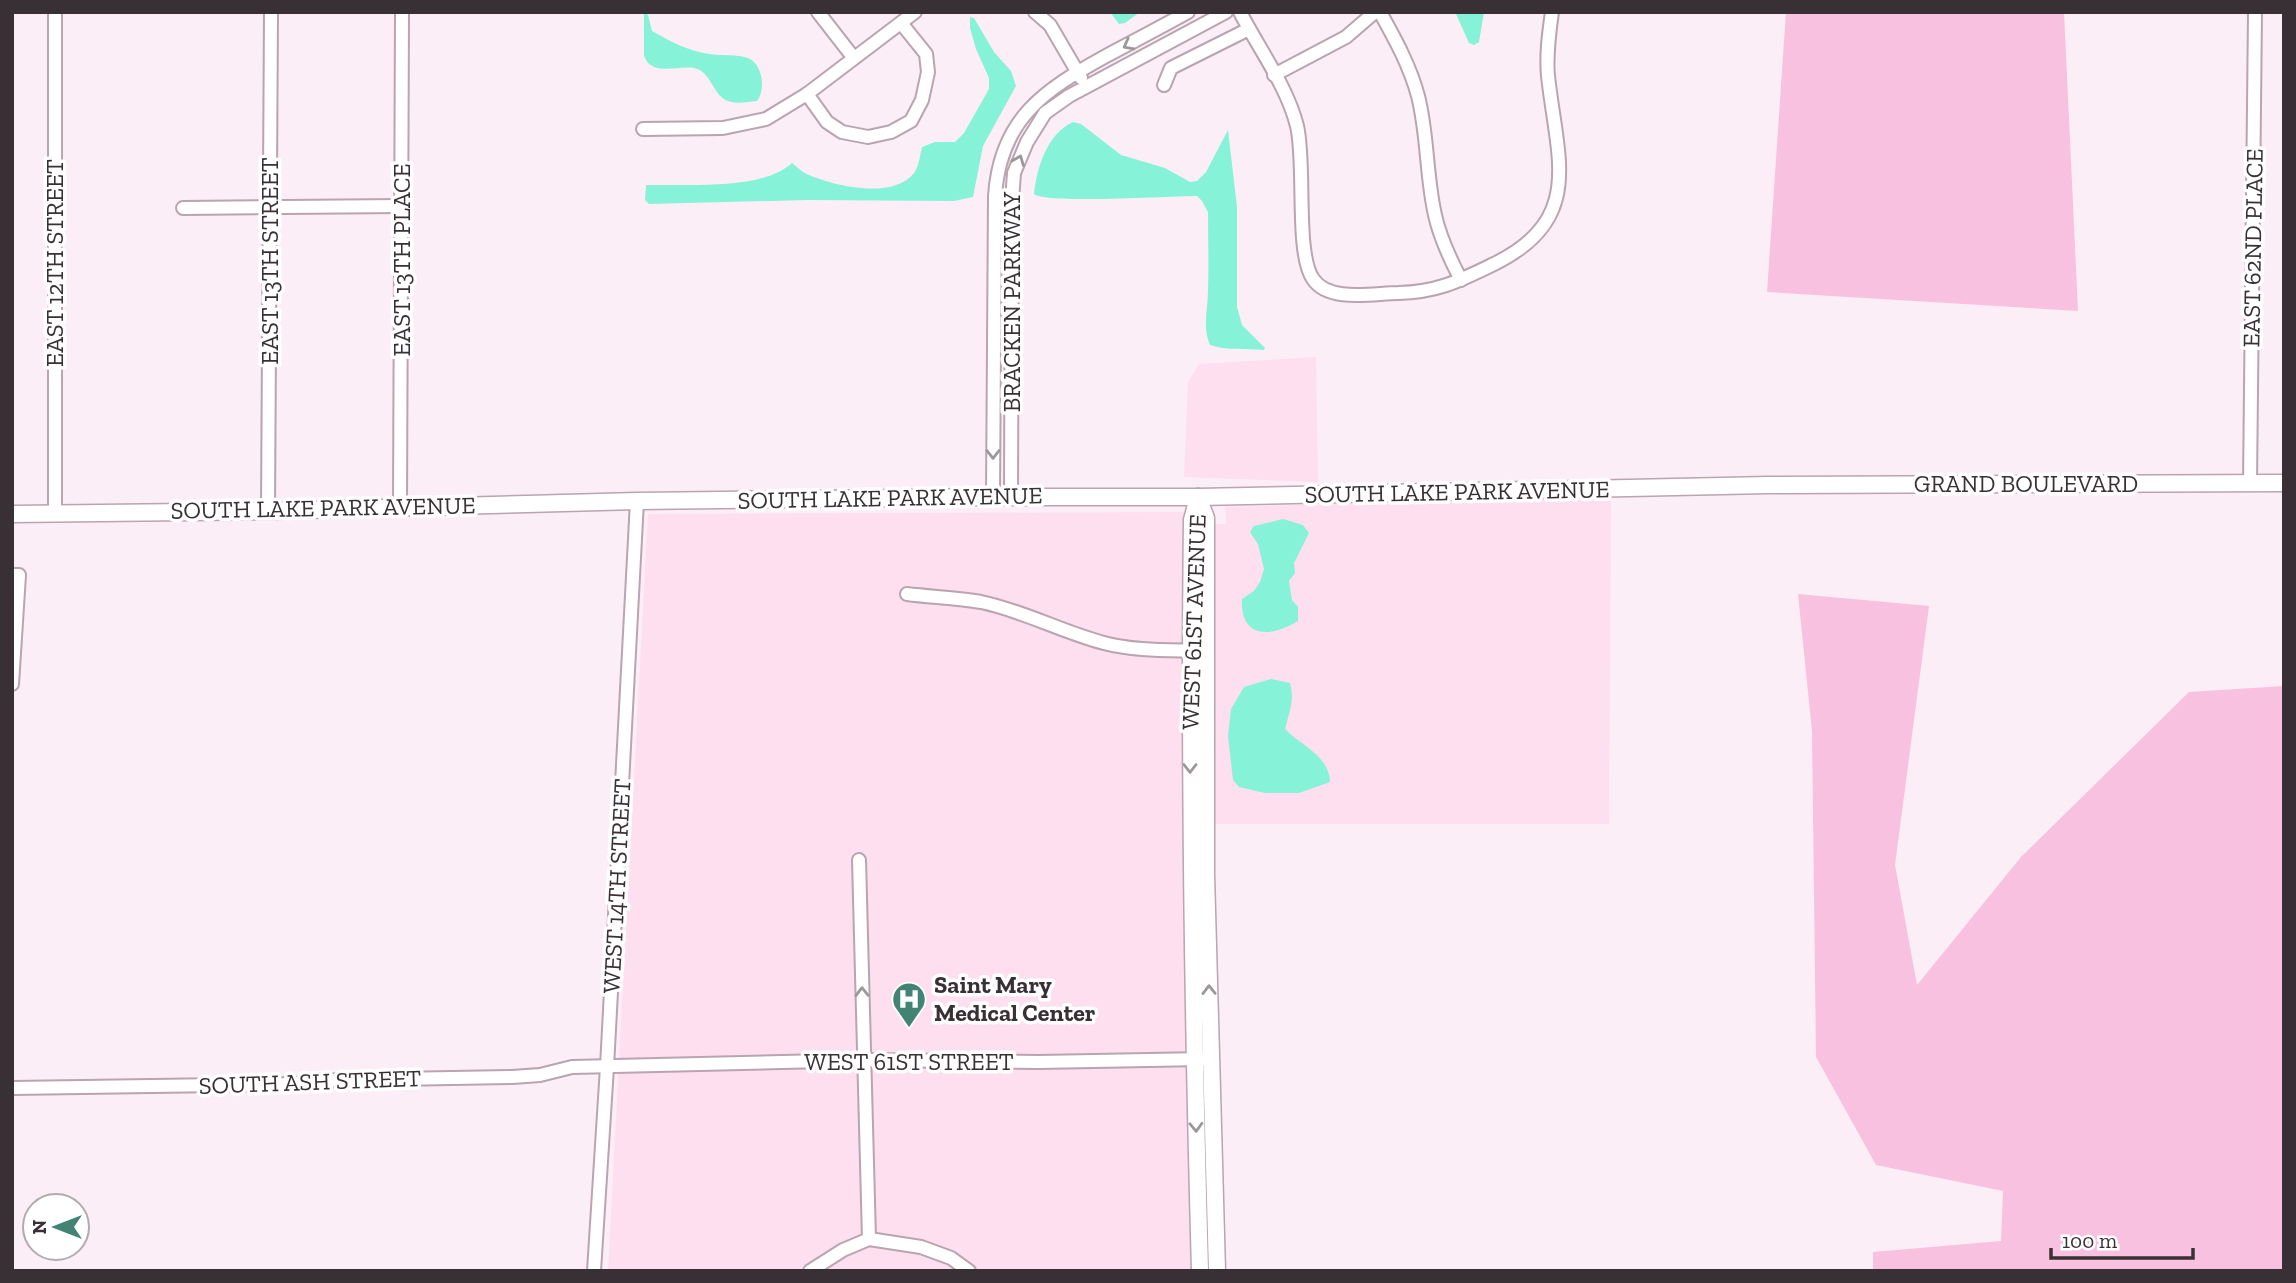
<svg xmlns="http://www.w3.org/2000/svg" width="2296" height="1283" viewBox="0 0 2296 1283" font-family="'Zilla Slab',serif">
<rect width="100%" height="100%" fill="#fceef6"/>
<g fill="#fddfef">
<path d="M1316 357 1318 482 1184 477 1188 382 1199 364Z"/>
<path d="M1611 496 1609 824H1215L1212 524H1226L1225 507Z"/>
<path d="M1184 512 1203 1271H608L648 514Z"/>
</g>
<g fill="#f9c1e0">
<path d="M1786 12H2064L2078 311 1767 292Z"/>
<path d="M1798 594 1929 606 1895 865 1917 985 2021 857 2189 692 2284 686V1271H1873V1252L2001 1241 2003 1191 1876 1165 1816 1057 1812 731Z"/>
</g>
<g fill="#86f2d7">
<path d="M644 12 648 15 652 31C670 41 688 51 709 54 721 56 737 54 748 58 763 64 766 90 757 101 746 102 733 105 724 99 712 91 710 71 694 68 677 65 652 77 644 56Z"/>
<path d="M1110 12H1140L1125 23 1119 24Z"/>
<path d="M1458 12H1484L1479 42 1474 45 1469 43 1456 14Z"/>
<path d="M970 17 974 18 994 52 1011 71 1016 86 983 146 973 197 954 201 808 200 649 204 645 200 646 185C686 184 762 191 792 163 797 167 803 173 809 175 835 186 893 200 914 173 919 167 920 155 922 147L935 142H955L964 133 989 89V78L976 49 970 28Z"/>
<path d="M1073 122 1081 124 1121 155 1165 168 1190 182 1197 181 1206 172 1228 130 1237 207V307L1242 325 1265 348 1264 350C1246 348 1226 351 1210 345 1202 327 1208 310 1208 290 1209 264 1208 238 1208 212L1202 201 1197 196C1172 196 1046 204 1034 194 1037 167 1047 134 1073 122Z"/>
<path d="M1283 519 1303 525 1309 533 1294 563 1295 573 1289 581 1292 600 1298 607V621C1272 637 1240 640 1242 599L1254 591 1260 582 1264 569 1258 544 1250 532 1254 526Z"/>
<path d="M1271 679 1290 683C1295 700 1289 713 1285 729 1301 746 1329 755 1330 782L1299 793H1265L1239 787 1233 780 1228 736 1231 709 1244 687Z"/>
</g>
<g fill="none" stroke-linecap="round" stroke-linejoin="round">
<g stroke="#b9a4af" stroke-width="16">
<g id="minor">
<path d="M818 12 853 57"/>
<path d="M1035 12 1050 25 1081 78"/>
<path d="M1240 12C1259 49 1287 86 1297 126 1306 164 1295 253 1313 279 1329 303 1374 293 1398 293 1438 292 1459 281 1494 264 1585 219 1557 159 1548 76 1546 55 1549 33 1552 12"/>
<path d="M1380 12C1395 39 1410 66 1418 96 1428 135 1426 176 1435 215 1440 238 1450 259 1461 280"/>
<path d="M1274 75 1346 37 1375 12"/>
<path d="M1164 85 1171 68 1249 29"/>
<path d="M807 94 827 122 842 132 868 137 891 132 911 121 922 100 928 72 926 54 901 23"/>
<path d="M643 129 723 128 766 119 807 94 915 12"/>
<path d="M183 208 402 206"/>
<path d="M2250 484 2255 12"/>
<path d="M993 497 995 196C1000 119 1044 90 1106 56 1134 41 1161 27 1188 12"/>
<path d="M1011 497 1012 201 1014 173 1027 142 1045 113 1069 96 1226 12"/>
<path d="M400 507 402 12"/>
<path d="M268 511 271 12"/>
<path d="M55 513V12"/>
<path d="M12 575H19L12 684"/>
<path d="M907 594C931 597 957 598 981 602 1024 611 1062 632 1104 643 1134 651 1168 650 1200 651"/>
<path d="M859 860 869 1239"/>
<path d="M12 1088 295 1084 337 1080 512 1077 540 1075 572 1067 864 1060 1039 1062 1204 1059"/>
<path d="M594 1271 607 1067 637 501"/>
<path d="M810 1271 843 1250 869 1239 921 1247 951 1258 969 1271"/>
</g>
</g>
<g stroke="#b9a4af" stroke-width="19">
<g id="major">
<path d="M1198 497 1206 518V874L1217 1271"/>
<path d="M1198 497 1192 520C1189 770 1193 1021 1200 1271"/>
<path d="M12 514 268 511 637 501 993 497H1198L1768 485 2284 483"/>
</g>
</g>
<use href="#minor" stroke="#fff" stroke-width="12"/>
<use href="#major" stroke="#fff" stroke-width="16"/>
</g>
<defs><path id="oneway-chevron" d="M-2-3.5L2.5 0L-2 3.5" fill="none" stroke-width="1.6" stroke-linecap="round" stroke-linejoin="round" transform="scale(1.75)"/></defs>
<g stroke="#9c989a">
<use href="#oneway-chevron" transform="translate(1128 45) rotate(152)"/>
<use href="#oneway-chevron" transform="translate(1019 160) rotate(-68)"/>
<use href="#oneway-chevron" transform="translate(993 454) rotate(90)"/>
<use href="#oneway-chevron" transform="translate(1190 768) rotate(90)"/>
<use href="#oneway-chevron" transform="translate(1209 990) rotate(-91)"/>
<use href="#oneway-chevron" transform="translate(862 992) rotate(-91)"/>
<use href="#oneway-chevron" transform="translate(1196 1127) rotate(88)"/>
</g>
<defs>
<g id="hospital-pin" transform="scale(1.75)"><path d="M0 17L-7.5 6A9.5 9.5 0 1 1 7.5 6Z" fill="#428373" stroke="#fff"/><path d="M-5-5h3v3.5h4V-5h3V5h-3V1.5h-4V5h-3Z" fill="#fff"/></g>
</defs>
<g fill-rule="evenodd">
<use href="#hospital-pin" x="909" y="999"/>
</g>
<g text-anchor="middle" stroke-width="7" stroke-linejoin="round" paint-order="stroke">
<g font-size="24" fill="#393035" stroke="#fff">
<text transform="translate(2253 248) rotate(-89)" y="8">EAST 62ND PLACE</text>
<text transform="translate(402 260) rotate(-90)" y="8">EAST 13TH PLACE</text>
<text transform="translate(270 261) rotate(-90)" y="8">EAST 13TH STREET</text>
<text transform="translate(55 263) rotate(-90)" y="8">EAST 12TH STREET</text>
<text transform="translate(1012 302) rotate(-90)" y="8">BRACKEN PARKWAY</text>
<text x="2026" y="492">GRAND BOULEVARD</text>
<text transform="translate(1457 492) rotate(-1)" y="8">SOUTH LAKE PARK AVENUE</text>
<text transform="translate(890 498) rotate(-1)" y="8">SOUTH LAKE PARK AVENUE</text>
<text transform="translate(323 508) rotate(-1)" y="8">SOUTH LAKE PARK AVENUE</text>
<text transform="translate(1194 622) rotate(-88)" y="8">WEST 61ST AVENUE</text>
<text transform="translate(617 886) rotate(-87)" y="8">WEST 14TH STREET</text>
<text x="909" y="1070">WEST 61ST STREET</text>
<text transform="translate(310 1082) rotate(-2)" y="8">SOUTH ASH STREET</text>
</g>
<g font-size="24" font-weight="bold" fill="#393035" stroke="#fff" text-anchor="start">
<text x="934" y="993">Saint Mary<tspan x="934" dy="28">Medical Center</tspan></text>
</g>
</g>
<rect width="2296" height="1283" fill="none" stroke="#393035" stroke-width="28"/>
<g transform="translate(56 1227) rotate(270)"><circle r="33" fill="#ffffff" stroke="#b0acae" stroke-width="2"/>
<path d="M0-5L12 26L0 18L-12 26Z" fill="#428373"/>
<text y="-10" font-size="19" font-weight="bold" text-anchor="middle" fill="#393035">N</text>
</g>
<path d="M2051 1248v10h142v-10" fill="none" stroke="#393035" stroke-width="3.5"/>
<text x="2062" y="1248" font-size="21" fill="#393035" stroke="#ffffff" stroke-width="5" paint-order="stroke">100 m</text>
</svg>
